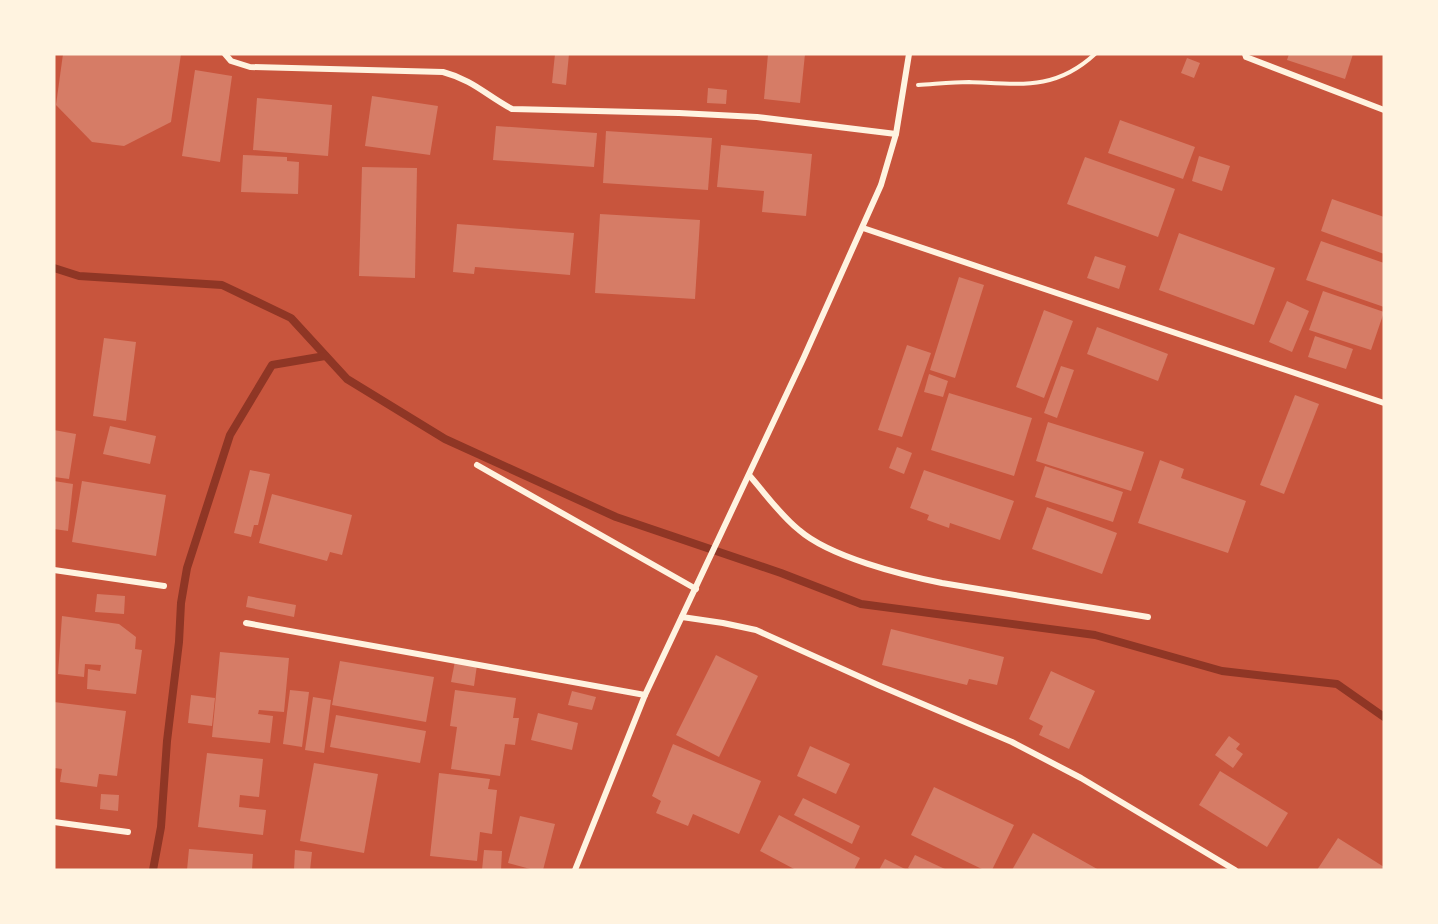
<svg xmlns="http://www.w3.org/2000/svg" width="1438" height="924" viewBox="0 0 1438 924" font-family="Poppins,sans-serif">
<rect width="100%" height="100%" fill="#c8553d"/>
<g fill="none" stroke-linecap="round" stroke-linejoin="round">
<g stroke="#8f3625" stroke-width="8">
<path d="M54 268 79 276 222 285 291 318 347 379 445 439 616 517 781 573 861 604 1095 635 1222 671 1337 684 1384 717"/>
<path d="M153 870 161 827 167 741 179 642 181 603 187 568 230 435 272 365 325 356"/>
</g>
</g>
<g fill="#d67c66">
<path d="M63 54H181L171 122 124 146 92 142 56 105Z"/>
<path d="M555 54H569L566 85 552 83Z"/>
<path d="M768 54H805L800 103 764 99Z"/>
<path d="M1289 54H1353L1345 79 1287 60Z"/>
<path d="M1187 58 1200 63 1194 78 1181 73Z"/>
<path d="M195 70 232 76 220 162 182 156Z"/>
<path d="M708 88 727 90 726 104 707 103Z"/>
<path d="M372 96 438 106 430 155 365 146Z"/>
<path d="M257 98 332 105 328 156 253 150Z"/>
<path d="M1120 120 1195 147 1183 179 1108 153Z"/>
<path d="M496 126 597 133 594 167 493 160Z"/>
<path d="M606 131 712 138 708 190 603 183Z"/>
<path d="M721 145 812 154 806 216 762 212 764 191 717 187Z"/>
<path d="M243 155 287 157V161L299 162 298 194 241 192Z"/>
<path d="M1199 156 1230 166 1222 191 1192 181Z"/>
<path d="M1085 157 1175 189 1158 237 1067 204Z"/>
<path d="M362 167 417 168 415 278 359 276Z"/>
<path d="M1332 199 1384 217V254L1321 231Z"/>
<path d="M600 214 700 220 695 299 595 293Z"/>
<path d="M457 224 574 233 570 275 475 267 474 274 453 272Z"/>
<path d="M1179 233 1275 268 1254 325 1159 290Z"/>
<path d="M1321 241 1384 263V307L1306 280Z"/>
<path d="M1095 256 1126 266 1119 289 1087 278Z"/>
<path d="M959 277 984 285 955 378 930 370Z"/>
<path d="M1323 291 1384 312 1371 350 1309 330Z"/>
<path d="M1287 301 1309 311 1292 352 1269 342Z"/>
<path d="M1044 310 1073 321 1044 398 1016 387Z"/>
<path d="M1097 327 1168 354 1158 381 1087 354Z"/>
<path d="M1315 336 1353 349 1346 369 1308 357Z"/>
<path d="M104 338 136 342 126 421 93 416Z"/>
<path d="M907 345 931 353 902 437 878 430Z"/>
<path d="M1061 366 1074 370 1057 418 1044 413Z"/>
<path d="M929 374 948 381 943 397 924 392Z"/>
<path d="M949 393 1032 418 1014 476 931 450Z"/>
<path d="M1295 395 1319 404 1284 494 1260 485Z"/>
<path d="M1048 422 1144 452 1131 491 1036 461Z"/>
<path d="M110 426 156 436 150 464 103 454Z"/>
<path d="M54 430 76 434 69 479 54 477Z"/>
<path d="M897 447 912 453 904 474 889 468Z"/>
<path d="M1160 460 1184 469 1181 478 1246 501 1228 553 1138 523Z"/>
<path d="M1045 466 1123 492 1113 522 1035 497Z"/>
<path d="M250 470 270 474 258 525H254L251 537 234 533Z"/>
<path d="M924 470 1014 501 1000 540 950 523 949 528 927 520 929 515 910 508Z"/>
<path d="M54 481 73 484 68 531 54 529Z"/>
<path d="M82 481 166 495 156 556 72 542Z"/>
<path d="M272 494 352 515 342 555 330 552 327 561 259 543Z"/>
<path d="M1047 507 1117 533 1102 574 1032 549Z"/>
<path d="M97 594 125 596 124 614 95 612Z"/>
<path d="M248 596 296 605 294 617 246 607Z"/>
<path d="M62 616 119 624 136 637 135 649 142 650 136 694 87 689 88 669 100 671 101 665 85 664 84 677 58 674Z"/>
<path d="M891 629 1004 657 997 685 969 679 967 685 882 665Z"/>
<path d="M220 652 289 658 284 712 259 710 258 714 273 716 270 743 212 737Z"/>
<path d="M716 655 758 676 719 757 676 735Z"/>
<path d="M340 661 434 677 426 722 332 705Z"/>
<path d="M455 661 477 665 474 686 451 682Z"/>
<path d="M1051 671 1095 691 1069 749 1039 735 1043 726 1029 719Z"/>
<path d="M290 690 309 692 302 747 283 744Z"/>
<path d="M455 690 516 698 513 718H519L515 745 505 744 500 776 451 769 457 727 450 726Z"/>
<path d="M572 691 596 697 592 710 568 705Z"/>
<path d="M191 695 215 698 212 726 188 723Z"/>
<path d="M313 697 331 700 324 753 305 750Z"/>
<path d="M54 702 126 711 117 776 99 774 97 787 60 782 62 769 54 768Z"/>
<path d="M538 713 578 723 572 750 531 740Z"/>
<path d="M336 715 426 731 420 763 330 747Z"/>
<path d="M1229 736 1240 744 1236 749 1243 754 1233 768 1215 755Z"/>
<path d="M673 744 761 781 739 834 693 814 688 826 656 813 661 801 652 796Z"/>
<path d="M810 746 850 764 836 794 797 776Z"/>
<path d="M207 753 263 759 259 797 240 795 239 807 266 810 263 835 198 827Z"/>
<path d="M314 763 378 774 364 853 300 841Z"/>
<path d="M1220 771 1288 813 1267 847 1199 805Z"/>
<path d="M439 773 490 779 488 789 497 790 492 834 480 832 477 861 430 856Z"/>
<path d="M934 787 1014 825 992 870H984L911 835Z"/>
<path d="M101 794 119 795 118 811 100 809Z"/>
<path d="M803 798 860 826 852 844 794 815Z"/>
<path d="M779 815 860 858 854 870H796L760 851Z"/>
<path d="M520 816 555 824 543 870H534L508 863Z"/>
<path d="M1033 833 1099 870H1012Z"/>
<path d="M1338 838 1384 867V870H1317Z"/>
<path d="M189 849 253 854 252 870H187Z"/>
<path d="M295 850 312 852 310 870H294Z"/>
<path d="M484 850 502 851 501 870H482Z"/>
<path d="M915 855 947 870H911L908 868Z"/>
<path d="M885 859 907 870H879Z"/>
</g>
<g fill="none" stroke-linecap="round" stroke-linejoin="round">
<path stroke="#fff3e0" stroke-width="4" d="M918 85C935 84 953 82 969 82 1020 84 1055 91 1095 54"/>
<g stroke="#fff3e0" stroke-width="6">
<path d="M225 54 231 61 250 67 443 72C473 80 486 95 512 109L679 113 757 117 896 134"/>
<path d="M1245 54 1246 57 1384 110"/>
<path d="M863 228 1384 403"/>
<path d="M477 465 696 589"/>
<path d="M749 475C765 493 780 515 799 530 830 557 902 575 942 583L1148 617"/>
<path d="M54 570 164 586"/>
<path d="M682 617 723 623 756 630 878 685 1012 742 1081 778 1235 870"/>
<path d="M246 623 645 695"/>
<path d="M54 822 128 832"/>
<path d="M575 870 645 695 804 357 881 185 896 134 909 54"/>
</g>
</g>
<rect width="1438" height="924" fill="none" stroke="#fff3e0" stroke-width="111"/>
</svg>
